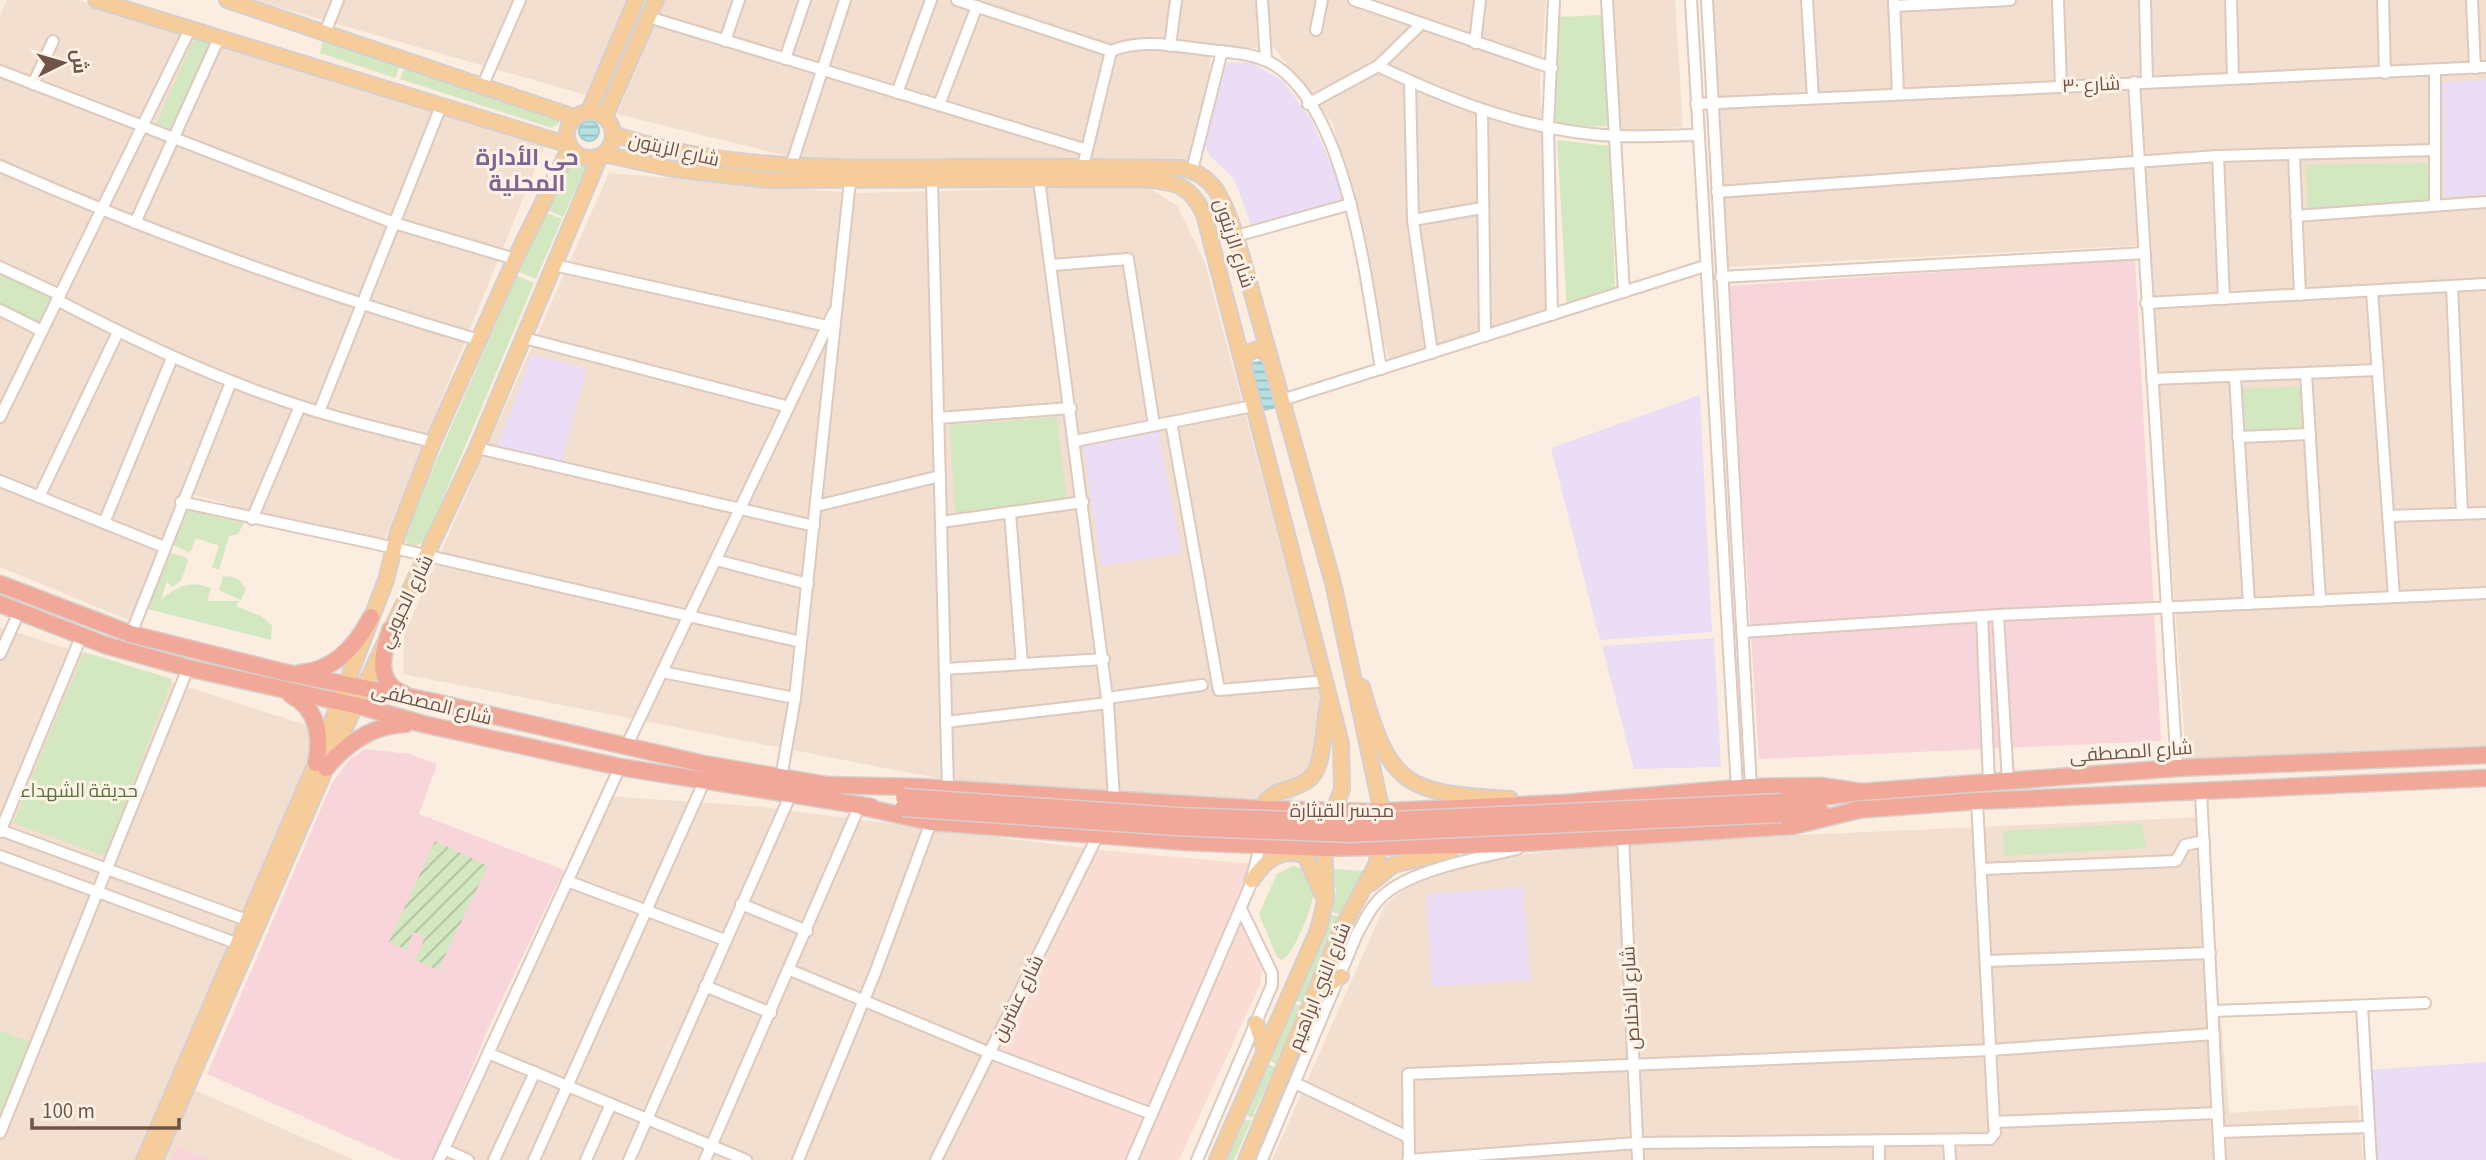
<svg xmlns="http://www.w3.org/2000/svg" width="2486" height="1160" viewBox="0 0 2486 1160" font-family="'Source Sans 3',Cairo,sans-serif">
<defs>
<pattern id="garden-furrows" width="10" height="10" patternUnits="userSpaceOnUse" patternTransform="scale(1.75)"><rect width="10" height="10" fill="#d3e7c0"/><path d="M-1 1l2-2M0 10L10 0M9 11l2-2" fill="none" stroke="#b0be9e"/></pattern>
<pattern id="water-rules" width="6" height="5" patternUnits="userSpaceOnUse" patternTransform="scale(1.75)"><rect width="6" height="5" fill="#b6e0e2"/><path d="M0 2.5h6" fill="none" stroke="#98b8b9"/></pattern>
</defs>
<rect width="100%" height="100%" fill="#fbeee0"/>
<g fill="#f2dfcf">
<path d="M7 0H78L544 147 381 548 185 492 138 624 0 567V16Z"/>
<path d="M253 0H630L589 96Z"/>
<path d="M665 0H1546L1540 81 1551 314 1390 365 1333 124 1274 48H1212L1199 170 807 161 617 114Z"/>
<path d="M1611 0H1675L1683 127 1622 131Z"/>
<path d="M1710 0H2486V749L2187 772 2148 245 1725 267Z"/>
<path d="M609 173 855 193 1147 186 1178 207 1205 263 1327 721 1317 777 1282 809 1003 791 403 674 404 635Z"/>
<path d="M0 627 325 731 174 1081 354 1160H0Z"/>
<path d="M606 796 752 806 1100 850 952 1160H431Z"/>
<path d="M2203 817 2229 1113 2358 1105 2363 1160H1272L1385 905 1424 873 1527 854 1643 842Z"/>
</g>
<path fill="#fbdcd4" d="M1100 850 1253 864 1237 913 1263 964 1260 985 1179 1160H952Z"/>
<g fill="#ebddf6">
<path d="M1227 62 1252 63 1283 81 1311 119 1346 198 1252 227 1234 179 1210 156 1205 146Z"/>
<path d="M2486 80V194L2444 197 2443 82Z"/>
<path d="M532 354 587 369 560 467 496 449Z"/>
<path d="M1700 395 1712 632 1600 640 1551 448Z"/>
<path d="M1158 430 1182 553 1101 566 1083 445Z"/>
<path d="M1714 638 1721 767 1634 769 1602 646Z"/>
<path d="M1523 887 1530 980 1432 987 1426 894Z"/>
<path d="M2486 1062V1160H2371L2365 1070Z"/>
</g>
<g fill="#f8d4db">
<path d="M2135 259 2161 741 1759 759 1728 286Z"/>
<path d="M366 749 409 754 437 764 419 814 564 870 490 1024 434 1160H400L207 1074 332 783 350 759Z"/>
<path d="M178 1146 209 1160H172Z"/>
</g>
<g fill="#d3e7c0">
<path d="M1603 15 1608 126 1555 127 1558 17Z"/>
<path d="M196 35 213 43 176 130 156 124Z"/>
<path d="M323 41 400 65 395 78 320 53Z"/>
<path d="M405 67 558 119 559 123 552 128 400 79Z"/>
<path d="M1557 140 1610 146 1615 291 1567 310Z"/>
<path d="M569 155 588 162 563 217 546 209Z"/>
<path d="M2427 163 2428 201 2307 215 2306 165Z"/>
<path d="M545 212 562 219 536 279 517 271Z"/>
<path d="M0 273 53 297 41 324 0 305Z"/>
<path d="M517 276 534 283 425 541 413 547 406 542V530Z"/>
<path d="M2302 386 2304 427 2246 433 2243 389Z"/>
<path d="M1057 417 1066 497 955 513 950 425Z"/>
<path d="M187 510 244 523 238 534 229 536 219 570 212 567 219 546 196 538 190 553 173 545Z"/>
<path d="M170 553 185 557 188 561 181 581 172 587 167 581 161 600C176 586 191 580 211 588L207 601H239L236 606 263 617 272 626 271 640 147 609Z"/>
<path d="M229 576 238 579 246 589 241 600 219 590 223 577Z"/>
<path d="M84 652 172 679 106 856 13 823Z"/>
<path d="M2142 823 2146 848 2004 856 2003 831Z"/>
<path d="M1293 866 1304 869C1308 877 1314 886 1313 895 1312 908 1293 956 1282 960L1277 957 1259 914 1277 874Z"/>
<path d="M1332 869 1367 871 1340 915 1331 911 1336 890Z"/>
<path d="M1330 914 1339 917 1302 1003 1293 999Z"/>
<path d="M1292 1003 1300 1006 1276 1064 1268 1060Z"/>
<path d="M0 1030 34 1044 0 1127Z"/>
<path d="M1267 1064 1275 1067 1252 1118 1245 1114Z"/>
<path d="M1244 1119 1251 1121 1234 1160H1226Z"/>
</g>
<path fill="url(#garden-furrows)" d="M435 841 488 866 438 970 415 960 425 937 413 932 407 950 389 942Z"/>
<g fill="url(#water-rules)" stroke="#9dd0d4" stroke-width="2">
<circle cx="589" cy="131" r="10"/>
<path d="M1267 361 1281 406 1263 410 1251 363Z"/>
</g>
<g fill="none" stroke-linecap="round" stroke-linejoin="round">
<g stroke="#dec9bd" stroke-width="14">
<g id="minor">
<path d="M957 0 1111 51C1138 39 1172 45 1201 49 1224 52 1252 52 1273 64 1349 110 1367 288 1381 369"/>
<path d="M1262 0 1266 60"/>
<path d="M1354 0 1552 68"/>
<path d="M1607 0 1624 292"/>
<path d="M1691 0 1737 788"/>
<path d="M1707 0 1751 787"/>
<path d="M1807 0 1813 98"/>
<path d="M2058 0 2061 85"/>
<path d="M2145 0 2147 82"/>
<path d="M2231 0 2233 78"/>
<path d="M2383 0 2385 73"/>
<path d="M2472 0 2475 68"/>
<path d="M1894 1 1898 93"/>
<path d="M1894 6 2010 0"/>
<path d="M648 17 1087 150"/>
<path d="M1316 30 1322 0"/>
<path d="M325 33 338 0"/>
<path d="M725 41 739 0"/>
<path d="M1475 43 1480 0"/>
<path d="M1170 46 1176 0"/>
<path d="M785 59 805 0"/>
<path d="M1378 66C1453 102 1534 133 1618 136 1645 137 1672 135 1698 135"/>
<path d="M2435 70V205"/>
<path d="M0 71 394 223 515 259"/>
<path d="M1410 81 1413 220 1432 353"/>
<path d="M2134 82 2177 768"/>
<path d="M33 84 53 41"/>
<path d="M482 87 520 0"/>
<path d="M897 93 931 0"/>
<path d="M1308 104 1378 66 1421 24"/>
<path d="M1696 104 2486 67"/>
<path d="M939 105 977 6"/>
<path d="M1482 110 1485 336"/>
<path d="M2294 155 2300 295"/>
<path d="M2218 156 2224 299"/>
<path d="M0 166C156 235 316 292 479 340"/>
<path d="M791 166 845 0"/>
<path d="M1083 166 1111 51"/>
<path d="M1192 170 1222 51"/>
<path d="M1039 180 1107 698"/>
<path d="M932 181 948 790"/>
<path d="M1717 192 2218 156 2435 150"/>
<path d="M2296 216 2486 202"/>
<path d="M1413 220 1482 208"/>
<path d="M135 223 219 38"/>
<path d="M1236 236 1351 204"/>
<path d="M554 265 827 326"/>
<path d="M1052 265 1128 259 1154 425"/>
<path d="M0 267 60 295"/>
<path d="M1721 277 2145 253"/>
<path d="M2452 286 2462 514"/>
<path d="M2372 291 2394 597"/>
<path d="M57 300C137 342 218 380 303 407 346 421 390 431 433 442"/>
<path d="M2146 303 2486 284"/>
<path d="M0 310 42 331"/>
<path d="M1552 315 1548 127 1554 0"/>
<path d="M524 338 789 407"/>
<path d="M2306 374 2320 601"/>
<path d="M2235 377 2249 604"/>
<path d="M2152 379 2377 370"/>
<path d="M1282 400 1705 266"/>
<path d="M319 412 441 106"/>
<path d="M0 417 190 29"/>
<path d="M938 418 1071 408"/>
<path d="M1171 422 1219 690 1327 681"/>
<path d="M2238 437 2310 434"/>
<path d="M1075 441 1253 406"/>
<path d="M477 448 814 526"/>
<path d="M0 481 164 547"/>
<path d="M39 497 118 332"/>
<path d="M181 502 368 542 801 642"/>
<path d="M816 506 940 476"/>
<path d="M1010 513 1022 664"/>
<path d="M2388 516 2486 513"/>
<path d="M252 519 300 406"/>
<path d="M941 522 1083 502"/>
<path d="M104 523 172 358"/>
<path d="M716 560 808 584"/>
<path d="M1998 615 2008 782"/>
<path d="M1982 616 1989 782"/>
<path d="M1742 632 1998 615 2486 593"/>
<path d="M131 634 231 382"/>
<path d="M0 654 19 612"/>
<path d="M945 669 1104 659"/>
<path d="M662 672 795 698"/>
<path d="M1108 703 1114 799"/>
<path d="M946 722 1108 703 1107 698 1202 685"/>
<path d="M626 747 834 312"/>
<path d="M781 778 795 698 850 181"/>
<path d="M2201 793 2220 1160"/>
<path d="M0 830 252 922"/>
<path d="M0 832 81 637"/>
<path d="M1623 836 1638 1160"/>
<path d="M0 856 244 946"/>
<path d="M1982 869 2176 861 2185 845 2204 841"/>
<path d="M567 881 725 940"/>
<path d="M741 904 807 931"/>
<path d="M1988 961 2210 953"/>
<path d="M790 970 990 1053 1152 1114"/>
<path d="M705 986 771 1013"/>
<path d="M2362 1006 2371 1160"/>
<path d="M2213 1011 2425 1003"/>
<path d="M488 1053 746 1160"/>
<path d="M1295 1083 1408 1137"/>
<path d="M1994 1122 2218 1113"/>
<path d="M2219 1132 2369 1127"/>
<path d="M0 1133 188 668"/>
<path d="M1879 1142V1160"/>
<path d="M1949 1142 1950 1160"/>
<path d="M444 1149 468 1160"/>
<path d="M439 1160 620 767"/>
<path d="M494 1160 535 1072"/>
<path d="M534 1160 704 782"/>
<path d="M586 1160 611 1104"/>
<path d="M629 1160 790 796"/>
<path d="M705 1160 859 807"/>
<path d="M798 1160 875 973 931 822"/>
<path d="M936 1160 1098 835"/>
<path d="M1132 1160 1250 886 1261 842"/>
<path d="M1197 1160 1272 985V973L1241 909"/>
<path d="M1262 1160 1357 934C1365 920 1372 904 1385 894 1414 869 1480 858 1517 849"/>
<path d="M1408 1160 1637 1143 1990 1139 1995 1133 1994 1122 1977 801"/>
<path d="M1409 1160 1408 1074 1991 1050 2214 1034"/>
</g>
</g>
<g stroke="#d7cfcc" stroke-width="18">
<g id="major">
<path d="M96 0 569 145"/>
<path d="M227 0 574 117"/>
<path d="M589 111 636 0"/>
<circle cx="590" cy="135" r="23"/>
<path d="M605 117 656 0"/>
<path d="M613 134C727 172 844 168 962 167 1036 166 1109 167 1182 168 1217 175 1225 206 1236 236L1333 583 1385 827 1376 865 1342 928 1246 1160"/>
<path d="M603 154 673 169 770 180 1138 179C1171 182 1188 181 1204 214L1341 743 1342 789 1324 837 1326 898 1318 930 1217 1160"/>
<path d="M1243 365 1246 353 1261 348 1270 358"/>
<path d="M1362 687C1390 788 1407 793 1510 799"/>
<path d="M1262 809C1270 785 1300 793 1314 774 1324 760 1324 719 1329 699"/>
<path d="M1289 847 1306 857 1322 894"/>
<path d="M1252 880C1264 863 1277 849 1299 854"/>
<path d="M1371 883 1393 865 1451 851"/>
<path d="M1317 993 1341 976"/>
<path d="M1256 1023 1265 1051"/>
<path d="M144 1160 316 763 386 580 398 532 433 442 515 259 570 147"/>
<path d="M155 1160 326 768 477 448 600 156"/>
</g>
</g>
<g stroke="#d7cfcc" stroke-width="19">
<g id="highway">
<path d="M0 584 131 634 283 672 430 701 704 764 832 786"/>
<path d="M0 604 105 645 188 668 363 707 423 724 620 767 871 807"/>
<path d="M390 630C382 654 375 683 404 694"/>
<path d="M300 673C334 671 356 646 371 617"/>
<path d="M291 695C317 708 322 736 316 763"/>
<path d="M326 768C347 743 372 725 406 724"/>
<path d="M823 785 919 787 1262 809 1370 812 1564 803 1751 787 1821 786 1861 792"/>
<path d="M1781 802 1861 792 2177 768 2486 755"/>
<path d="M863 807 931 822 1186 842 1323 848 1509 844 1793 826 1862 809"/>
<path d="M1854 810 1977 801 2486 778"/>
<path d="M1781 814 1821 812"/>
</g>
</g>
<use href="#minor" stroke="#fff" stroke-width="10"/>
<use href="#major" stroke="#f7cc9b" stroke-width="14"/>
<use href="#highway" stroke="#f2a899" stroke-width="16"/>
<g stroke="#d7cfcc" stroke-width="19" stroke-linecap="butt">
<g id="highway-bridge">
<path d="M904 797 1177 816 1349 822 1781 802"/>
<path d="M903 808 1176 827 1349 834 1781 814"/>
</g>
</g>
<use href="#highway-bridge" stroke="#f2a899" stroke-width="16"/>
</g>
<g text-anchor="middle" stroke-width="6" stroke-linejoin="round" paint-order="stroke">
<g font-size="19" fill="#705349" stroke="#fef2e6">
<text transform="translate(2091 84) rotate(-3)" y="7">شارع ٣٠</text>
<text transform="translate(674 149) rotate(13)" y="7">شارع الزيتون</text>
<text transform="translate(1235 243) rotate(72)" y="7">شارع الزيتون</text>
<text transform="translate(405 601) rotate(-64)" y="7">شارع الحبوبي</text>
<text transform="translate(432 703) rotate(14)" y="7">شارع المصطفى</text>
<text transform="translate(2131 751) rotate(-4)" y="7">شارع المصطفى</text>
<text x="1342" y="817">مجسر القيثارة</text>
<text transform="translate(1319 986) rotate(-68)" y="7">شارع النبي ابراهيم</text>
<text transform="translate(1017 998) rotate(-64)" y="7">شارع عشرين</text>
<text transform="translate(1630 998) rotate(-93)" y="7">شارع الاخلاص</text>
</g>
<g font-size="19" fill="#567542" stroke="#fef2e6">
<text x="79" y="797">حديقة الشهداء</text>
</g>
<g font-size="23" font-weight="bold" fill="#7f6593" stroke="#fef2e6">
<text x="527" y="165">حي الأدارة<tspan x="527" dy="26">المحلية</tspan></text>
</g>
</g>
<g transform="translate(63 63) rotate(85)" stroke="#fef2e6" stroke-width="5" paint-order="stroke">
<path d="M0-5L12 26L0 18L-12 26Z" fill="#705349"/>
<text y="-10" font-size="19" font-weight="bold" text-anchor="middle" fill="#705349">ش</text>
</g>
<path d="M32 1118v10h147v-10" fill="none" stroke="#705349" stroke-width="3.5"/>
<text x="42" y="1118" font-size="21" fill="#705349" stroke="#fef2e6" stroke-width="5" paint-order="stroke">100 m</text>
</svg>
